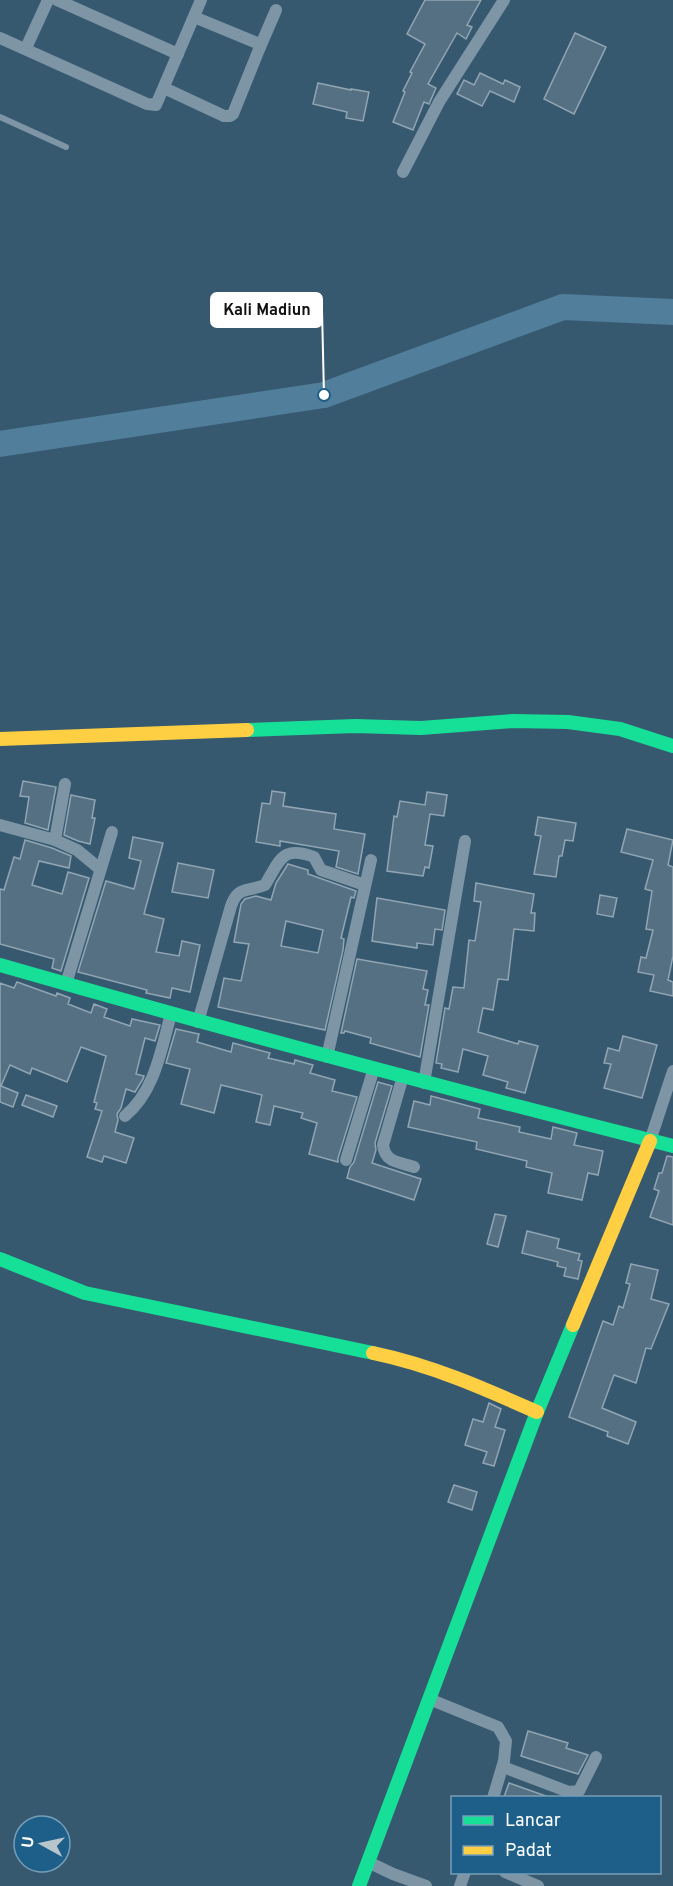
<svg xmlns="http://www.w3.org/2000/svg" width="673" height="1886" viewBox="0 0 673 1886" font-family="Overpass,sans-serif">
<rect width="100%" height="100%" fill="#365970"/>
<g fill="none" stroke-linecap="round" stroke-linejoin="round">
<path stroke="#517e9b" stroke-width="26" d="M0 444 324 395 563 307 673 312"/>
</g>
<g fill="#547082" stroke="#91a5b3" stroke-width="1.5" fill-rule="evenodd">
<path d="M425 0H481L467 25 472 27 466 39 457 33 428 84 436 88 429 104 424 102 413 130 393 122 405 92 403 91 412 73 410 72 425 44 407 34Z"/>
<path d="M575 33 606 47 574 114 544 99Z"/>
<path d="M480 73 503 84 505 80 520 87 514 102 490 91 482 106 457 94 464 80 474 85Z"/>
<path d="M318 83 351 90V89L369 92 363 121 346 118 347 112 313 104Z"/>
<path d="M23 781 56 787 48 830 25 823 29 797 20 796Z"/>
<path d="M272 791 285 793 283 806 336 814 334 829 365 834 358 874 336 867 339 851 280 841V846L256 842 262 803 270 804Z"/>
<path d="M427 792 447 795 444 816 430 814 425 845 433 846 429 868 425 867 423 876 387 871 394 816 397 817 400 801 425 805Z"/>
<path d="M71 795 95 800 92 818H95L90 844 78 841 64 835Z"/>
<path d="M538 817 576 823 573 841 565 840 562 856H559L556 877 534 874 541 836 535 835Z"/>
<path d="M627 829 673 840 668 865 673 867V956L668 980 673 982V996L650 991 654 975 638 972 641 957 646 958 653 930 646 929 652 891 645 889 653 860 621 852Z"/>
<path d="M133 837 163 843 144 914 164 919 156 952 179 956 182 941 200 945 190 992 172 988 170 998 146 993 147 990 78 972 106 881 134 889 141 861 129 858Z"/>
<path d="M25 840 52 848 71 856 69 868 39 861 32 885 62 894 68 872 89 878 61 971 52 968 54 959 0 944V889L4 890 14 857 20 859Z"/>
<path d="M178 863 214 870 208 898 172 892Z"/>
<path d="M288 864 308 870V874L356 891 354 898 351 897 341 938 344 939 343 950 325 1030 218 1007 224 978 241 981 249 944 234 942 241 904 245 899 256 896 271 900 276 883ZM286 921 323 930 318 953 281 946Z"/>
<path d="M476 883 534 894 531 913H535L534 931 514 929 508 980 498 979 493 1010 483 1008 478 1032 518 1044 519 1041 538 1046 525 1093 506 1088 508 1082 483 1075 488 1056 463 1049 458 1072 441 1068 442 1064 436 1063 445 1008 449 1009 453 987 464 988 469 940 475 941 481 902 474 901Z"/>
<path d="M600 895 617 898 613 917 597 914Z"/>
<path d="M377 898 445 910 442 930 435 929 433 945 417 943V948L372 941Z"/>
<path d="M357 959 427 971 423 989 428 990 425 1005H429L420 1057 370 1043 371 1038 345 1031 344 1033H341Z"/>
<path d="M17 982 56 996 57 993 70 998 68 1004 91 1013 94 1004 107 1009 104 1017 130 1026 132 1019 160 1025 155 1041 145 1038 136 1074 144 1076 143 1079 135 1092 126 1089 121 1108 117 1114 118 1120 115 1132 134 1138 126 1163 104 1156 102 1162 87 1157 102 1111 95 1109 97 1103 94 1102 106 1056 81 1047 67 1082 32 1068 30 1074 10 1065 1 1086 18 1093 13 1107 0 1102V983L14 988Z"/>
<path d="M176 1029 199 1034 197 1042 231 1052 233 1043 270 1053 268 1058 294 1064 295 1060 313 1065 310 1073 335 1080 332 1091 357 1097 338 1158V1162L309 1154 317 1123 301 1118 303 1113 274 1106 270 1125 256 1122 262 1095 221 1085 214 1113 181 1104 190 1069 166 1063Z"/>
<path d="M623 1036 657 1045 642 1098 604 1088 611 1064 604 1063 608 1048 619 1051Z"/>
<path d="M378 1082 392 1086 375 1143 376 1150 372 1163 421 1179 414 1200 347 1178 350 1167 354 1162Z"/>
<path d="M26 1095 57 1106 53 1117 22 1105Z"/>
<path d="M431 1096 480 1109 478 1118 520 1127 519 1132 551 1139 553 1127 577 1133 574 1145 603 1151 598 1175 588 1173 582 1200 548 1193 552 1173 526 1167 527 1161 476 1149 477 1142 408 1127 414 1101 430 1105Z"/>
<path d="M667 1156 673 1157V1225L650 1217 659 1191 654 1189 659 1173H662Z"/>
<path d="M495 1214 506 1216 498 1247 487 1244Z"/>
<path d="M527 1231 559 1239 557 1248 580 1254 578 1260 582 1261 578 1279 564 1276 566 1268 557 1266 558 1262 522 1253Z"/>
<path d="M631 1264 658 1270 651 1299 669 1304 651 1349 646 1348 636 1383 614 1375 602 1408 636 1422 628 1444 607 1436 608 1432 569 1417 603 1321 613 1325 619 1306 623 1308 630 1284 626 1283Z"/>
<path d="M489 1403 501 1409 495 1427 505 1430 494 1466 483 1463 487 1452 465 1445 473 1419 483 1422Z"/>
<path d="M454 1485 477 1492 472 1510 448 1502Z"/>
<path d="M528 1731 568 1743 566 1748 588 1755 578 1774 521 1756Z"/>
<path d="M509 1783 546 1796V1797H504Z"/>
</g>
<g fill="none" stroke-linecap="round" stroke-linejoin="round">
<path stroke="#7d95a5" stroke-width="6" d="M0 117 66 147"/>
<g stroke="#7d95a5" stroke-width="12">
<path d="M57 0 178 54"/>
<path d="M0 38 147 104 156 105 201 0"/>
<path d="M260 47 276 10"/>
<path d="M26 48 48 0"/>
<path d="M164 88 224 116H230L233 114 260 47 257 43 194 17"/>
<path d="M403 172 439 102 504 0"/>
<path d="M0 825 55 840 77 850 100 869"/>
<path d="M55 840 65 784"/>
<path d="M66 984 112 832"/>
<path d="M198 1022 231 906C238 886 247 892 265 885 280 860 282 845 314 857L321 870 365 885"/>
<path d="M327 1057 371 860"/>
<path d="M403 1076 383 1145C385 1163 400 1162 414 1167"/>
<path d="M424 1083 465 841"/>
<path d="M125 1116C155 1091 161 1050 171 1014"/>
<path d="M650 1141 673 1071"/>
<path d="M346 1160 374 1068"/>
<path d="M429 1699 498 1727 506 1741 504 1761 493 1798"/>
<path d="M503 1767 569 1792 579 1791 596 1757"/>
<path d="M368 1862 393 1874 426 1886"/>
<path d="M505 1872 538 1886"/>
<path d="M460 1886 465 1872"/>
</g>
<g stroke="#16e098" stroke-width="14">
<path d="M247 730 355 726 421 728 513 721 568 722 620 729 673 746"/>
<path d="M0 965C223 1029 448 1089 673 1146"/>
<path d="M0 1259 85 1293 373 1353"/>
<path d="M359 1886 537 1412 573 1325"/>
</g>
<g stroke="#ffcf43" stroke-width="14">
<path d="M0 739 247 730"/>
<path d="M573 1325 650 1141"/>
<path d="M373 1353C431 1365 483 1388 537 1412"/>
</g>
</g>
<path fill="none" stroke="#fff" stroke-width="2" d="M324 395L322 310"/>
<circle fill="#fff" stroke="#1d5f89" stroke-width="2" cx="324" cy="395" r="6"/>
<rect fill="#fff" stroke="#fff" stroke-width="2" x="211" y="293" width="111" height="34" rx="6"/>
<g font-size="16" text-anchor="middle" font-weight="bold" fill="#111">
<text x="267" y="315">Kali Madiun</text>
</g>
<rect x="451" y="1796" width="210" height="78" fill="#1d5f89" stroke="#779fb8" stroke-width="1.5"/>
<rect x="463" y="1816" width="30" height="9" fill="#16e098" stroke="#779fb8" stroke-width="1.5"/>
<text x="505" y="1826" font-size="18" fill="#ffffff">Lancar</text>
<rect x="463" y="1846" width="30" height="9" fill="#ffcf43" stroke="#779fb8" stroke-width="1.5"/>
<text x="505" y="1856" font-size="18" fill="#ffffff">Padat</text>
<g transform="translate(42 1844) rotate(278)"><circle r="28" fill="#1d5f89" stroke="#779fb8" stroke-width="1.5"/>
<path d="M0-4.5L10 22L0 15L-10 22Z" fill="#b9c5cd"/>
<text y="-9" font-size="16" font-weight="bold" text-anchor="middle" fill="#ffffff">U</text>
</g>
</svg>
